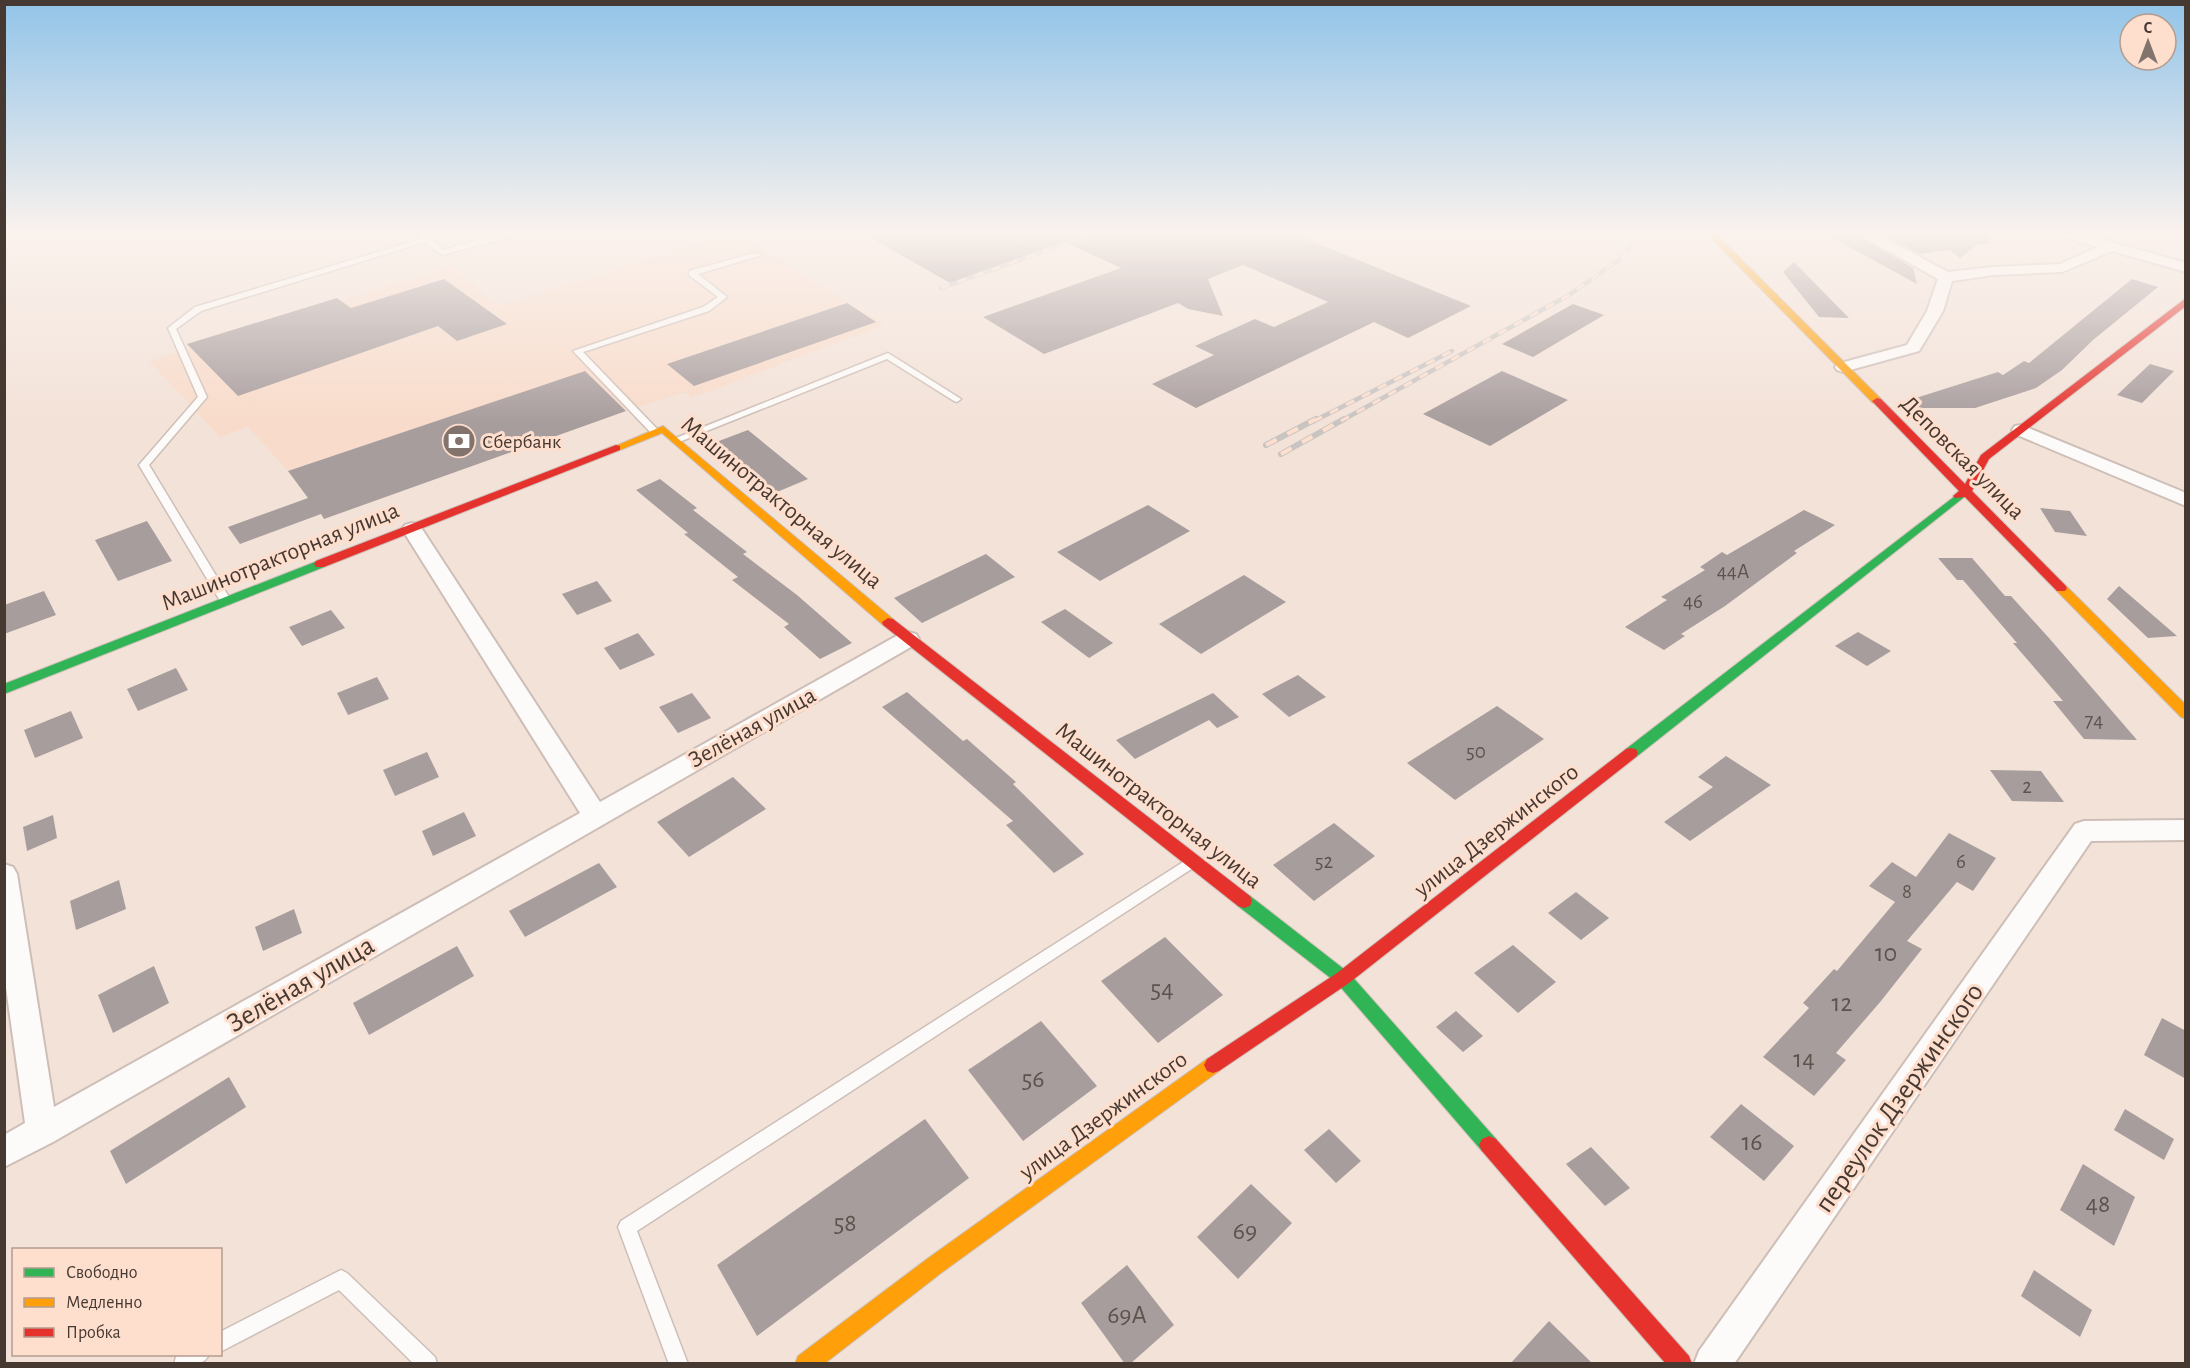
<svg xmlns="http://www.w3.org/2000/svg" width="2190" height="1368" viewBox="0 0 2190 1368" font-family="'Alegreya Sans',sans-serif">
<rect width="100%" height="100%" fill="#f3e2d8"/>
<path fill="#f8dbca" d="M736 232 884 325 691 398 686 392 626 411 585 371 288 471 248 427 220 437 149 361 452 266 499 306Z"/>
<g fill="#a89d9d">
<path d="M859 231H1287L1471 306 1408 338 1374 322 1196 408 1152 384 1214 355 1195 346 1255 319 1274 327 1328 302 1243 265 1208 279 1223 316 1188 309 1178 303 1044 354 983 317 1121 268 1067 243 950 283Z"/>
<path d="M1820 231H1851L1913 268 1917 284Z"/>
<path d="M1876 231H1995L1989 236 1990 243 1977 245 1960 258 1950 250 1920 254Z"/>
<path d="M1794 262 1849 318 1819 317 1783 272Z"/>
<path d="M444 279 507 324 457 341 438 326 238 396 187 344 337 298 351 308Z"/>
<path d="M2132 279 2158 287 2093 340 2062 370 2036 388 1975 408H1901L1900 403 1998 372 2003 375 2024 361 2029 363Z"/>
<path d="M847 303 876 322 694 386 667 364Z"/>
<path d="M1573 304 1604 315 1533 357 1502 344Z"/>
<path d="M2150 364 2174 371 2142 403 2117 395Z"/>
<path d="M585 371 626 411 324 519 321 514 240 544 228 527 308 498 288 471Z"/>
<path d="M1502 371 1568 400 1490 446 1423 414Z"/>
<path d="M748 430 808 479 770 495 711 444Z"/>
<path d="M660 479 697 508 693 510 747 552 743 554 797 595 852 643 820 659 784 627 789 624 732 580 738 577 684 534 688 533 636 490Z"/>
<path d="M1148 505 1190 531 1100 581 1057 552Z"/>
<path d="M2040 508 2070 511 2087 536 2055 532Z"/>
<path d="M1804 510 1835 525 1794 551 1797 553 1725 606 1681 634 1685 636 1664 650 1625 627 1667 600 1661 597 1705 570 1700 567 1722 552 1727 555Z"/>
<path d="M147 521 172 561 118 581 95 540Z"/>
<path d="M986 554 1015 577 922 623 894 598Z"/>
<path d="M1938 558H1972L2005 596H2011L2049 638 2137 740 2084 739 2053 701H2063L2013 643H2017L1963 580H1957Z"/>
<path d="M1244 575 1286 602 1201 654 1159 624Z"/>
<path d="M597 581 612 601 577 615 562 594Z"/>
<path d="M2119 586 2177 636 2148 638 2107 599Z"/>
<path d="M44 591 56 615 4 634V605Z"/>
<path d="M1065 609 1113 643 1089 658 1041 622Z"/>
<path d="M331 610 345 628 302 646 289 627Z"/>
<path d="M1858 632 1891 651 1867 666 1835 646Z"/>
<path d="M638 633 655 655 620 670 604 648Z"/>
<path d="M176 668 188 690 138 711 127 689Z"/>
<path d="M1298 675 1326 697 1289 717 1262 694Z"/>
<path d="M377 677 389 699 348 715 337 693Z"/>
<path d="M907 692 963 741 967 739 1016 782 1013 784 1084 854 1054 873 1006 825 1013 821 882 707Z"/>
<path d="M692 693 711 718 678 733 659 707Z"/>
<path d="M1213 693 1239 717 1217 728 1209 720 1135 759 1116 740Z"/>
<path d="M1497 706 1544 739 1455 800 1407 763Z"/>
<path d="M71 711 83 738 35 758 24 730Z"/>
<path d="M427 752 439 777 395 796 383 770Z"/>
<path d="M1726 756 1771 785 1690 841 1664 822 1713 787 1698 777Z"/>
<path d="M1990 770 2041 771 2064 802 2012 801Z"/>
<path d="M733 777 766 809 689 857 657 822Z"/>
<path d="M464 812 476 836 433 856 422 831Z"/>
<path d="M53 815 57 838 27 851 23 827Z"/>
<path d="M1334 823 1375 856 1314 901 1273 865Z"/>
<path d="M1949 833 1996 858 1973 891 1957 882 1907 941 1922 949 1881 1001 1836 1053 1846 1060 1814 1096 1763 1057 1809 1008 1803 1003 1834 969 1837 971 1895 902 1869 886 1892 862 1916 877Z"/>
<path d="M599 863 617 887 525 937 509 911Z"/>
<path d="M119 880 126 909 76 930 70 901Z"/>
<path d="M1576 892 1609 918 1581 940 1548 913Z"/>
<path d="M294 909 302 933 263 951 255 927Z"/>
<path d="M1165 937 1223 995 1158 1043 1101 981Z"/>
<path d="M1513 945 1556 982 1518 1013 1474 973Z"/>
<path d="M457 946 474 976 369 1035 353 1003Z"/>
<path d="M154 966 169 1003 113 1033 98 995Z"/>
<path d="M1456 1011 1483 1036 1463 1052 1436 1027Z"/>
<path d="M2162 1018 2186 1031V1079L2144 1055Z"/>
<path d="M1041 1021 1097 1086 1023 1141 968 1070Z"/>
<path d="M229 1077 246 1107 126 1184 110 1151Z"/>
<path d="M1741 1104 1794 1146 1764 1181 1710 1137Z"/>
<path d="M2125 1109 2174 1139 2164 1160 2114 1130Z"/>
<path d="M925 1119 969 1178 757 1336 717 1265Z"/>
<path d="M1329 1129 1361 1161 1336 1183 1304 1150Z"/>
<path d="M1591 1147 1630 1188 1605 1206 1566 1164Z"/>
<path d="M2083 1164 2135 1197 2114 1246 2060 1210Z"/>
<path d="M1251 1184 1292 1223 1238 1279 1197 1237Z"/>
<path d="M1127 1265 1174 1325 1130 1364H1125L1081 1303Z"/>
<path d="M2034 1270 2092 1310 2080 1337 2021 1296Z"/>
<path d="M1549 1321 1593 1364H1510Z"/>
</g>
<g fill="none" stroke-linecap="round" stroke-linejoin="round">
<g stroke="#cdbfb8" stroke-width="3">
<g id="lane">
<path d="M414 231H422L443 250 509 231H517L511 237 442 255 425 242 201 311 176 329 207 397 149 465 232 602 230 604H222L139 465 198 397 168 328 195 307 421 239Z"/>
<path d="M755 253 762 255 698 274 727 297 709 311 583 352 660 432 658 434H652L573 351 703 307 718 297 689 275V271Z"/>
<path d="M888 353 961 399 957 402 954 401 887 359 679 442H673L671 440Z"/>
<path d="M1191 857 1196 858 1198 862 1196 866 637 1231 688 1364H669L618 1227 621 1221Z"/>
<path d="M341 1270 347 1273 435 1357 437 1364H414L339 1290 220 1352V1332Z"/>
<path d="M181 1354H209C204 1368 186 1364 174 1364L176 1357Z"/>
</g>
</g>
<g stroke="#cdbfb8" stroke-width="4">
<g id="street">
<path d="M1853 231H1871L1948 272 1993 267 2060 264 2098 247 2052 234 2050 231H2072L2186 263V272L2112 251 2062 272 1993 275 1952 281 1943 311 1919 351 1843 372 1837 370 1835 367 1837 364 1907 345 1927 311 1938 279Z"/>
<path d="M2021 425 2186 493V506L2015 434 2012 430 2015 426Z"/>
<path d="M412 523 419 525 422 529 600 802 900 634 908 632 916 634 919 639 916 644 53 1142 4 1167V1135L25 1123 4 973V864L13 867 17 874 54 1107 580 813 402 529 405 525Z"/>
<path d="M2186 820V840L2091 841 1734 1364H1694L1699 1351 2075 824 2084 821Z"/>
</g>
</g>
<g stroke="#cdbfb8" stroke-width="2">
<g id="fast">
<path d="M1959 493 1965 496 1963 498 1636 757H1626L1624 753 1626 749Z"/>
<path d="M320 560 324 561 326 564 324 567 4 694V684Z"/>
<path d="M1244 894 1250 896 1349 973 1496 1139 1499 1145 1496 1151 1489 1154 1482 1151 1337 983 1238 906 1236 901 1238 896Z"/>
</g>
</g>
<g stroke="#cdbfb8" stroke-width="2">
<g id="slow">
<path d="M1704 231H1713L1881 399V403H1873Z"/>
<path d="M663 426 893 619 894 622 893 625H883L662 433 620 450H612L611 448Z"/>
<path d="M2061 584 2065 585 2186 705V719L2181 717 2057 591 2055 588 2057 585Z"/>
<path d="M1213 1057 1219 1059 1222 1065 1219 1071 941 1273 824 1364H795L798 1356 927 1259 1207 1059Z"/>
</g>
</g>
<g stroke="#cdbfb8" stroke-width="2">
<g id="jam">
<path d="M2186 298V306L1989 459 1972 491 2065 585 2067 588 2065 591H2057L1965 497 1955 498 1953 496 1959 491 1872 401 1877 398 1881 399 1965 484 1981 455Z"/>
<path d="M616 445 620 446V450L324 567H316L314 564 316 561Z"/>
<path d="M888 618 893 619 1250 896 1252 901 1250 906 1244 908 1238 906 883 625 882 622Z"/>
<path d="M1631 748 1636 749 1638 753 1636 757 1349 983 1219 1071 1213 1073 1207 1071 1204 1065 1207 1059 1337 973 1626 749Z"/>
<path d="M1489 1136 1496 1139 1689 1356 1692 1364H1666L1482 1151 1479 1145 1482 1139Z"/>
</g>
</g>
<use href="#lane" fill="#fdfbf9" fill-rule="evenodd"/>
<use href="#street" fill="#fdfbf9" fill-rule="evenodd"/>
<use href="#fast" fill="#30b455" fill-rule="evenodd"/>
<use href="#slow" fill="#ff9f0a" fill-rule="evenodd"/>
<use href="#jam" fill="#e5322d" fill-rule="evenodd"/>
<g stroke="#c8c4c2" stroke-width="4.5">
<g id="rail-far1">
<path d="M941 288 1101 231"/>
<path d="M1314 421 1452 351"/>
<path d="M1341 421 1569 295 1623 257 1640 231"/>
</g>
</g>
<g stroke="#c8c4c2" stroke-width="6">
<g id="rail">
<path d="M1266 445 1316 419"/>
<path d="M1281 454 1344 419"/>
</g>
</g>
<use href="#rail-far1" stroke="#fedecd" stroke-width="3" stroke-dasharray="9" stroke-linecap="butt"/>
<use href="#rail" stroke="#fedecd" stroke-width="4" stroke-dasharray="12" stroke-linecap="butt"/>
</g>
<linearGradient id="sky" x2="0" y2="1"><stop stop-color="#92c4e9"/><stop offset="0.55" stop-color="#faf2ed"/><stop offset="1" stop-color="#faf2ed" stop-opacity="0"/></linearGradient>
<rect width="2190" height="423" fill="url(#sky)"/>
<defs>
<g id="bank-disc" transform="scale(1.725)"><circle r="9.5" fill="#82746c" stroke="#fedecd"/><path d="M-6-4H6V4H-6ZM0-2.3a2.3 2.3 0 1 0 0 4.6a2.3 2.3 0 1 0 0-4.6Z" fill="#fff"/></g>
</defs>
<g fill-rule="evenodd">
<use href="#bank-disc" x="459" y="441"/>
</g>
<g text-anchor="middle" stroke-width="6" stroke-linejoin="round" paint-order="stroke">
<g font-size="20" fill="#453932" stroke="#fedecd" text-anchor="start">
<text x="482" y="448">Сбербанк</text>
</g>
<g font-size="21" fill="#5e524d">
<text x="1733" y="578">44А</text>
<text x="1693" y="608">46</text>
<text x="2094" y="727">74</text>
<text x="1476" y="758">50</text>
<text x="2027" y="793">2</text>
<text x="1324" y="868">52</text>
<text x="1961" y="868">6</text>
<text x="1907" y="898">8</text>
</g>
<g font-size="24" fill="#453932" stroke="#fedecd">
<text transform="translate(1963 457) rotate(45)" y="8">Деповская улица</text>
<text transform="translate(782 502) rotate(40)" y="8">Машинотракторная улица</text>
<text transform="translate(280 556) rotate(-22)" y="8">Машинотракторная улица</text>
<text transform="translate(752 727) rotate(-29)" y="8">Зелёная улица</text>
<text transform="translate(1159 805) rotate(38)" y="8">Машинотракторная улица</text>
<text transform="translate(1496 830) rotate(-38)" y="8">улица Дзержинского</text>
<text transform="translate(1103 1115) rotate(-36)" y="8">улица Дзержинского</text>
</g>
<g font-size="26" fill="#5e524d">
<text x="1886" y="961">10</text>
<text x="1162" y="997">54</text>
<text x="1842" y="1011">12</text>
<text x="1804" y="1067">14</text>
<text x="1033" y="1087">56</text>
<text x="1752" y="1150">16</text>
<text x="2098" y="1212">48</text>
<text x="845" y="1231">58</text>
<text x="1245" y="1239">69</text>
<text x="1127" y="1323">69А</text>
</g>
<g font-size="28" fill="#453932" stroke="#fedecd">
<text transform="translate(300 983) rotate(-30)" y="10">Зелёная улица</text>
<text transform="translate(1898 1097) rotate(-55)" y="10">переулок Дзержинского</text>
</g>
</g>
<rect width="2190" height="1368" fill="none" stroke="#453932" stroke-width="12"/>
<rect x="12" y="1248" width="210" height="108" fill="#fedecd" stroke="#b49c8f" stroke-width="1.5"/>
<rect x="24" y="1268" width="30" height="9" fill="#30b455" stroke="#b49c8f" stroke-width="1.5"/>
<text x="66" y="1278" font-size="18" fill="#453932">Свободно</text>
<rect x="24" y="1298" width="30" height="9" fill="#ff9f0a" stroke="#b49c8f" stroke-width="1.5"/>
<text x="66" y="1308" font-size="18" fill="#453932">Медленно</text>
<rect x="24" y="1328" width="30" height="9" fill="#e5322d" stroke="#b49c8f" stroke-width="1.5"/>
<text x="66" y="1338" font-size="18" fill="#453932">Пробка</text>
<g transform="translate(2148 42)"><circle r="28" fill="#fedecd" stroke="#b49c8f" stroke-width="1.5"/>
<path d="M0-4.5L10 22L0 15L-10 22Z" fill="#82746c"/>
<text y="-9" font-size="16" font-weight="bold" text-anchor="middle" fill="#453932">С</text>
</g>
</svg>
